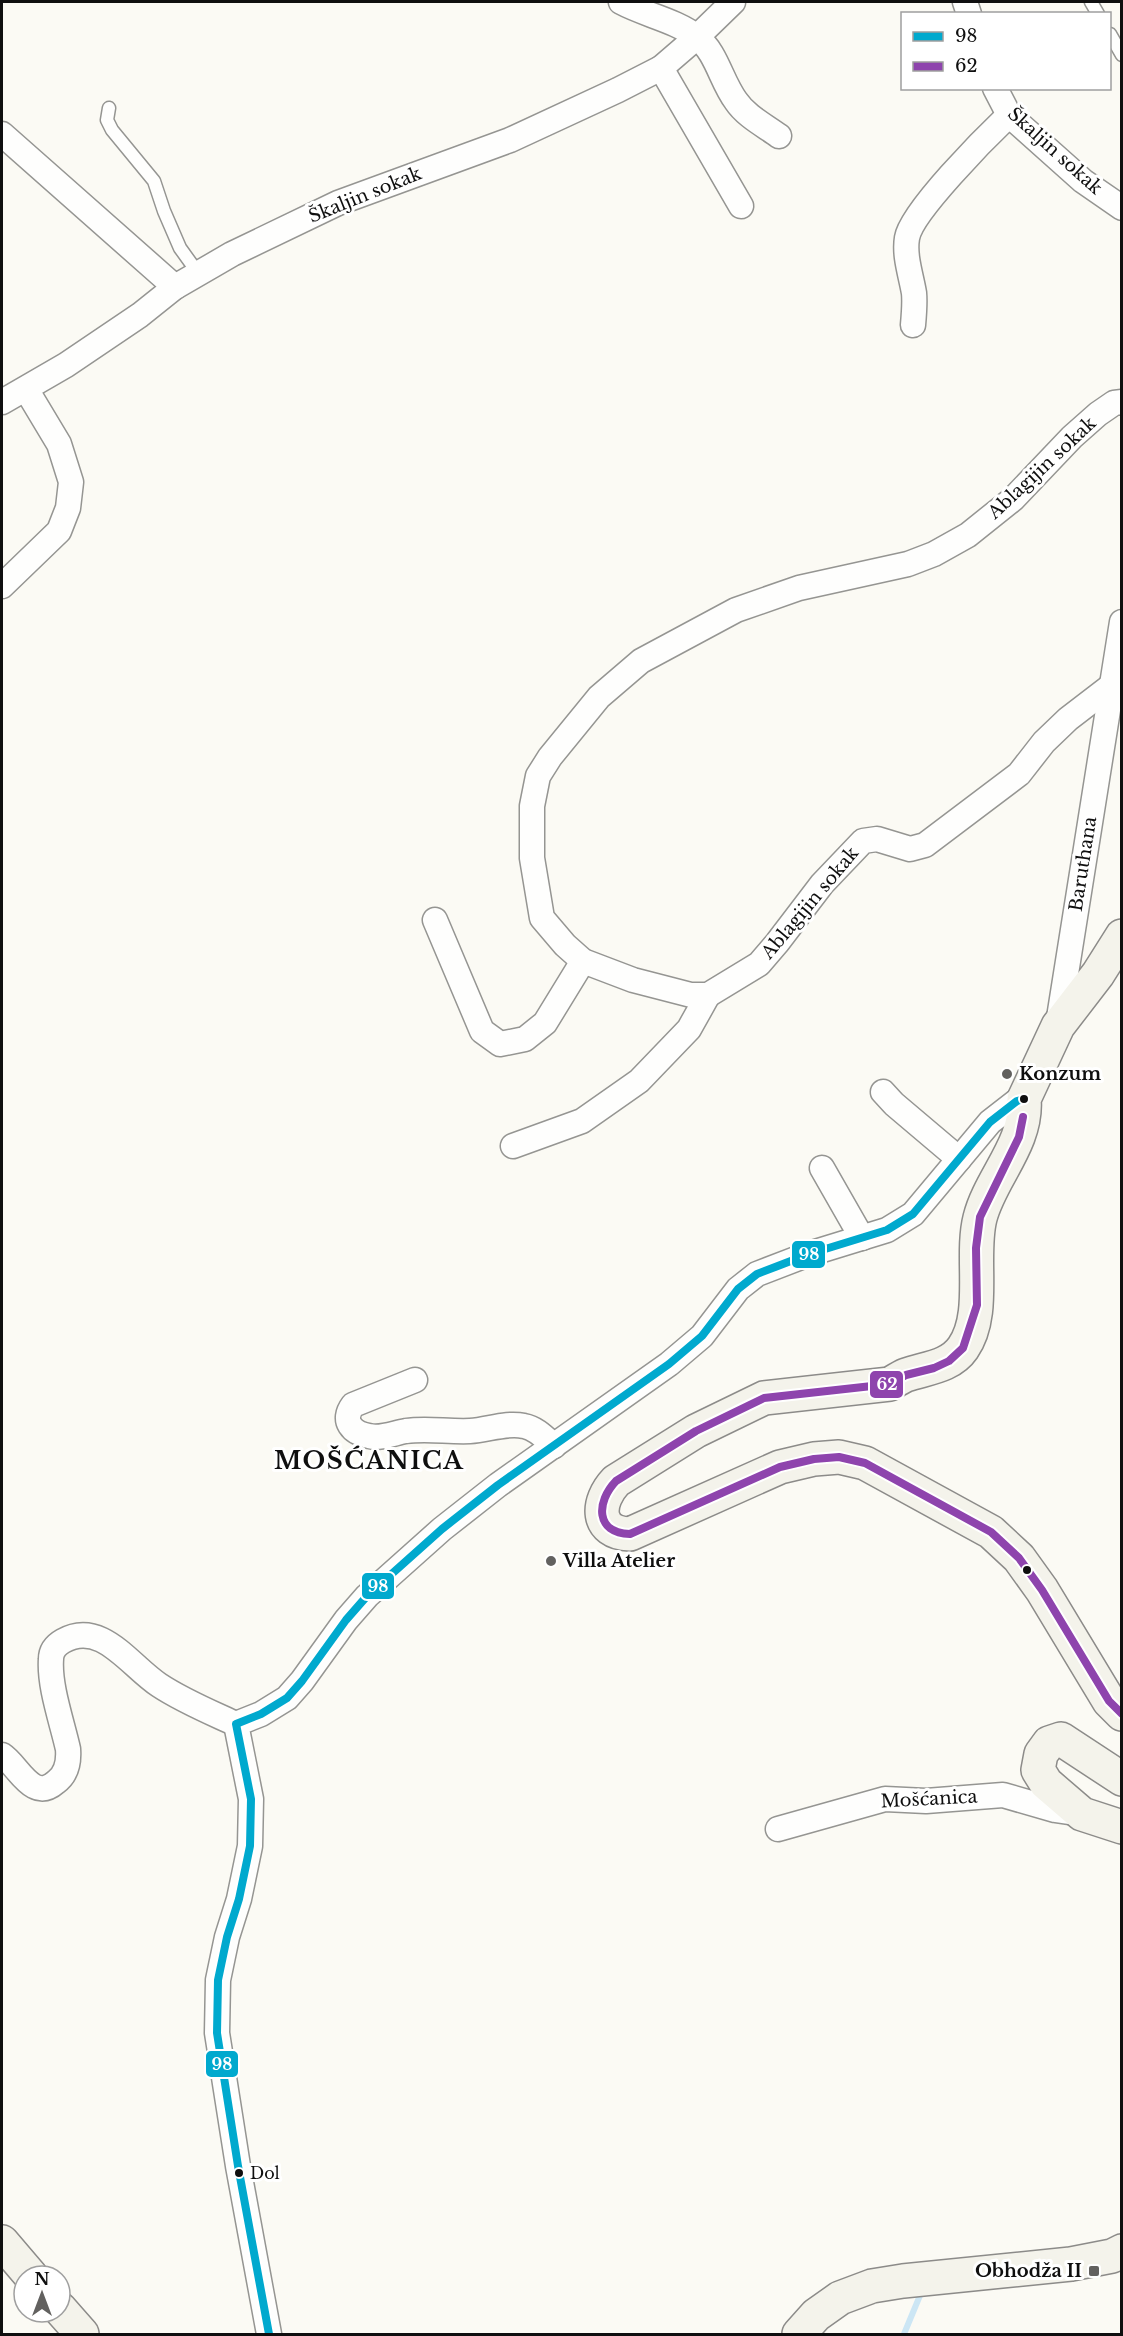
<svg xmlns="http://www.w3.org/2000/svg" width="1123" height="2336" viewBox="0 0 1123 2336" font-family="'Libre Baskerville',serif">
<rect width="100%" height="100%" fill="#fbfaf4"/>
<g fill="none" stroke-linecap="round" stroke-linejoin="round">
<path stroke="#cce6f4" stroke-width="6" d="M904 2334 921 2293"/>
<g stroke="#959592" stroke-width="15">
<g id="lane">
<path d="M1091 2 1098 14"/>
<path d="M1110 34 1122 55"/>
<path d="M109 108 107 120 112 130 154 181 164 211 180 248 198 273"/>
</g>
</g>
<g stroke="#959592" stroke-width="27">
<g id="street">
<path d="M621 2C645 15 675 20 697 37 717 53 721 81 736 101 746 116 764 125 779 136"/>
<path d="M965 2 969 14"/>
<path d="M661 68 741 206"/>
<path d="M995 88 1009 115 1083 181 1122 208"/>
<path d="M2 134 175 287"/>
<path d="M913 325C914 314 915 303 914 293 911 275 904 256 907 238 911 212 987 136 1009 115"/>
<path d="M2 402 66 365 140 315 175 287 232 254 338 203 510 140 618 90 661 68 697 37 733 2"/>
<path d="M2 586 59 531 68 508 71 482 59 444 26 389"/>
<path d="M1111 686 1068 719 1044 742 1019 774 925 845 910 849 877 839 863 841 822 884 777 943 759 964 708 995H691L633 980 583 961 565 945 542 918 532 858V806L538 776 550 757 599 697 641 661 736 610 799 588 908 564 934 554 968 535 1013 499 1072 437 1098 414 1114 403 1122 402"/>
<path d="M435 920 482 1031 500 1044 525 1039 545 1023 583 961"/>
<path d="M1058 1024 1122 622"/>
<path d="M883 1092 894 1104 959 1159"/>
<path d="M513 1146 582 1121 639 1081 689 1029 708 995"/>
<path d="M822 1168 862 1238"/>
<path d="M415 1380 353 1405C341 1421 352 1433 369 1436 381 1439 394 1433 406 1431 427 1428 448 1432 470 1431 488 1430 506 1422 524 1426 536 1428 545 1438 554 1446"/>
<path d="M2 1755C18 1765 32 1803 56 1782 67 1774 69 1762 68 1749 62 1722 49 1686 51 1659 51 1651 56 1645 63 1641 101 1619 130 1666 159 1685 183 1701 210 1712 236 1724"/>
<path d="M778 1829 885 1799 926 1801 1003 1795 1055 1810 1082 1814"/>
<path d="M269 2334 238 2166 217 2033 218 1980 227 1937 239 1899 250 1846 251 1799 236 1724 261 1714 287 1698 302 1681 346 1620 367 1596 442 1529 498 1485 669 1364 702 1336 738 1289 757 1274 809 1254 887 1230 913 1214 990 1122 1017 1101 1024 1099"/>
</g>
</g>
<g stroke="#8c8b89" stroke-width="36">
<g id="secondary">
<path d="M1122 936 1098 974 1058 1026 1024 1099C1028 1143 990 1178 980 1218 970 1257 987 1314 963 1348 950 1367 926 1368 906 1375 901 1377 895 1381 890 1384L764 1398 696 1431 616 1481C596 1502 595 1533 630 1534L780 1467 814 1459 839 1457 865 1463 991 1532 1019 1558 1042 1590 1109 1701 1122 1714"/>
<path d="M1122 1779 1061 1739 1049 1743 1041 1754 1038 1770 1046 1783 1082 1814 1122 1827"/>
<path d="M2 2242 31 2276"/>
<path d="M60 2309 82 2334"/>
<path d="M799 2334 816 2315 840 2298 872 2286 903 2281 1071 2264 1112 2256 1122 2251"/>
</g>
</g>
<use href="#lane" stroke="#fefefd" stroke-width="12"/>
<use href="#street" stroke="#fefefd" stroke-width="24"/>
<use href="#secondary" stroke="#f4f3eb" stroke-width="33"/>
<g stroke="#fff" stroke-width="12">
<path id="bus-1" d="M269 2334 238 2166 217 2033 218 1980 227 1937 239 1899 250 1846 251 1799 236 1724 261 1714 287 1698 302 1681 346 1620 367 1596 442 1529 498 1485 669 1364 702 1336 738 1289 757 1274 809 1254 887 1230 913 1214 990 1122 1017 1101 1024 1099"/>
</g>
<g stroke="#fff" stroke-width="12">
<path id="bus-2" d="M1023 1117 1019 1137 980 1217 976 1248 977 1305 963 1348 949 1361 934 1368 906 1375 890 1384 764 1398 696 1431 616 1481C596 1502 595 1533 630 1534L780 1467 814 1459 839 1457 865 1463 991 1532 1019 1558 1042 1590 1109 1701 1122 1714"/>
</g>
<use href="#bus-1" stroke="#00a9ce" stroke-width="8"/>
<use href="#bus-2" stroke="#8e44ad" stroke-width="8"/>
</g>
<g fill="#62615f" stroke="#fff" stroke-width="2">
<circle cx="1007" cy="1074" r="6"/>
<circle cx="551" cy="1561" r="6"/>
<rect x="1088" y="2265" width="12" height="12" rx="3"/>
</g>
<g fill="#0f0f0f" stroke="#fff" stroke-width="2">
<circle cx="1024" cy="1099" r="5"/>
<circle cx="1027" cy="1570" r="5"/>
<circle cx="239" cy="2173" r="5"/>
</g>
<g text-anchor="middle" stroke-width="6" stroke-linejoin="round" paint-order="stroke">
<g font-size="16" fill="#0f0f0f" stroke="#fff" text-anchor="start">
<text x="250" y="2179">Dol</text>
</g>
<g font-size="18" fill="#0f0f0f" stroke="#fff">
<text transform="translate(1055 151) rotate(42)" y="6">Škaljin sokak</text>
<text transform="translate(365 195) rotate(-22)" y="6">Škaljin sokak</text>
<text transform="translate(1042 468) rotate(-43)" y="6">Ablagijin sokak</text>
<text transform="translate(1083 864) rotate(-81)" y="6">Baruthana</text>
<text transform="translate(810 903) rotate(-50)" y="6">Ablagijin sokak</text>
<text transform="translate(929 1799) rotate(-3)" y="6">Mošćanica</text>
</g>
<g font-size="18" font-weight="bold" fill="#0f0f0f" stroke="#fff" text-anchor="start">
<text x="1019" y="1080">Konzum</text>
<text x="563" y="1567">Villa Atelier</text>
<text x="1082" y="2277" text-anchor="end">Obhodža II</text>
</g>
<g font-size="24" font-weight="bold" letter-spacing="1.5" fill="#0f0f0f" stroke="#fff">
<text x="369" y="1469">MOŠĆANICA</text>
</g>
</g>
<g stroke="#fff" stroke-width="2">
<rect x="791" y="1240" width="35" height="29" rx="6" fill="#00a9ce"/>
<rect x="869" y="1370" width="35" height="29" rx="6" fill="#8e44ad"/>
<rect x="361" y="1572" width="34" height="28" rx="6" fill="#00a9ce"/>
<rect x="205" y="2050" width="34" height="28" rx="6" fill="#00a9ce"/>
</g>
<g font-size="16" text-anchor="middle" font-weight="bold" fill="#fff">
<text x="809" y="1260">98</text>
<text x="887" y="1390">62</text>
<text x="378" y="1592">98</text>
<text x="222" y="2070">98</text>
</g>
<rect width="1123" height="2336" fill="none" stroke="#0f0f0f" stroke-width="6"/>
<rect x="901" y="12" width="210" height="78" fill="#ffffff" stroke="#9f9f9f" stroke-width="1.5"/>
<rect x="913" y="32" width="30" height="9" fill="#00a9ce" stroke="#9f9f9f" stroke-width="1.5"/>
<text x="955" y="42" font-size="18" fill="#0f0f0f">98</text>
<rect x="913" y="62" width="30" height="9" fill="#8e44ad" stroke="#9f9f9f" stroke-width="1.5"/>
<text x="955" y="72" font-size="18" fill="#0f0f0f">62</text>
<g transform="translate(42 2294)"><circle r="28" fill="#ffffff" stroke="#9f9f9f" stroke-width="1.5"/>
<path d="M0-4.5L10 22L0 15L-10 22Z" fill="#62615f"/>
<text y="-9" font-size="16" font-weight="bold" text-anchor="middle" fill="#0f0f0f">N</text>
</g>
</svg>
